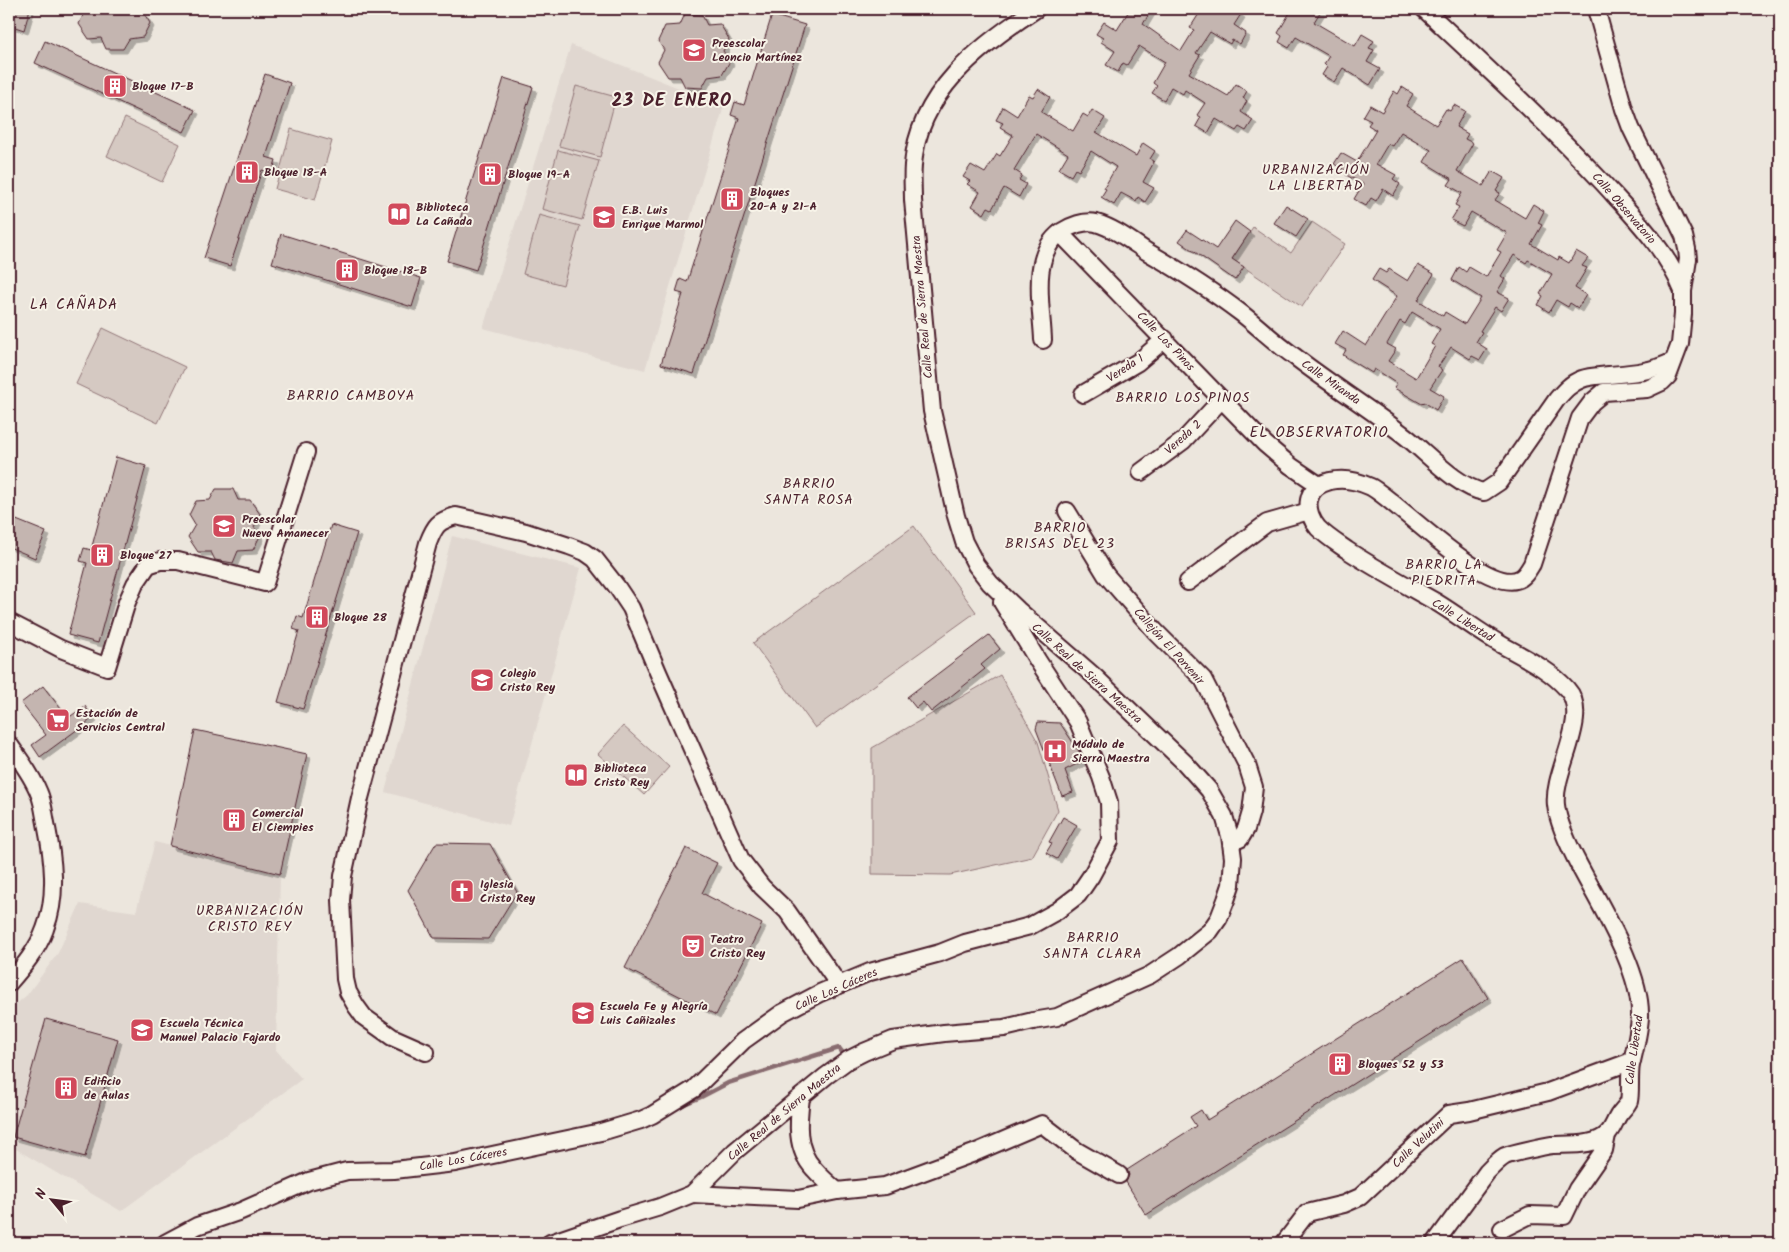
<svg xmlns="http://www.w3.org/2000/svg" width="1789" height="1252" viewBox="0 0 1789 1252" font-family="Kalam,sans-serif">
<defs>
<filter id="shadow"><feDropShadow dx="4" dy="4" stdDeviation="0" flood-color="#0004"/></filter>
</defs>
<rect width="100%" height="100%" fill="#ece6dd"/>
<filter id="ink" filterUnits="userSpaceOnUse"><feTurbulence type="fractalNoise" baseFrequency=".02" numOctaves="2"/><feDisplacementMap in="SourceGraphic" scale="10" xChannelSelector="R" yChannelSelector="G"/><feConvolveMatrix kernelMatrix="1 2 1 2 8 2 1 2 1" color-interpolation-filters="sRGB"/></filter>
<g filter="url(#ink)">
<g fill="#e0d7d0">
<path d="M571 45 724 106 645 370 483 328Z"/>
<path d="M452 536 581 568 509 826 385 792Z"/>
<path d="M155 842 280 874 276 1050 302 1079 121 1211 9 1145V1010L27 995 58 953 80 904 136 912Z"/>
</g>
<g fill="#d5c9c2" stroke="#907476">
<path d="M576 86 616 97 600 157 559 146Z"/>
<path d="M125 118 180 144 162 182 107 156Z"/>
<path d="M291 129 332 141 315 200 275 189Z"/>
<path d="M558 150 599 161 582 220 542 209Z"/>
<path d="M539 215 580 226 563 285 523 274Z"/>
<path d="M1312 222 1345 244 1302 307 1232 259 1253 227 1291 253Z"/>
<path d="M103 328 185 367 158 423 76 384Z"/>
<path d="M914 526 976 612 815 728 753 643Z"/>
<path d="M1000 675 1038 742 1058 810 1032 857 950 875 872 874V748Z"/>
<path d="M623 726 669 767 644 795 598 754Z"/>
</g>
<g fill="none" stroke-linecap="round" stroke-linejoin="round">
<path stroke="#896c6f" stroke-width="4.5" d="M682 1105 701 1097 728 1083 839 1048 846 1057"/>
</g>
<g fill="#c4b5b0" stroke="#4a1f2b" fill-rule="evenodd" filter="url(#shadow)">
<path d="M9 9H30L24 30 9 25Z"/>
<path d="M86 9H141L150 23 143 37 129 39 123 49H106L101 38 89 39 79 24Z"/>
<path d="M1130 9H1152L1143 24 1181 51 1194 30 1190 28 1202 9H1233L1241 14 1234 25 1246 33 1240 44 1232 40 1230 44 1210 32 1196 53 1200 55 1189 73 1228 96 1236 84 1247 91 1243 98 1247 101 1241 112 1253 120 1246 131 1239 127 1236 131 1216 119 1208 133 1196 126 1201 117 1197 115 1205 103 1185 90 1183 94 1171 87 1164 100 1152 93 1157 86 1153 83 1165 62 1139 46 1127 65 1123 63 1118 72 1106 65 1115 51 1101 42 1103 38 1096 34 1104 22 1117 30Z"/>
<path d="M1292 9H1322L1314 22 1355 46 1362 34 1374 41 1369 48 1374 50 1367 62 1380 69 1370 85 1343 68 1334 82 1322 75 1327 67 1324 64 1329 56 1296 37 1289 48 1279 42 1282 36 1278 33Z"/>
<path d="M685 14 702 15 707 25 720 24 729 39 723 51 730 61 722 75 708 77 702 88 685 87 680 77H668L658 62 664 50 658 41 665 26 680 25Z"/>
<path d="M772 15 805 25 694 374 661 364 683 294 676 292 680 279 687 282 739 118 731 115 735 102 744 105Z"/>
<path d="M45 41 195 110 184 132 35 63Z"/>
<path d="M265 74 290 83 266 157 276 160 272 173 262 170 230 266 204 258Z"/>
<path d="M504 78 533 87 476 270 447 261Z"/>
<path d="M1402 87 1413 94 1406 106 1436 125 1446 109 1450 111 1454 105 1465 111 1456 127 1468 134 1465 139 1473 143 1457 171 1483 186 1492 171 1504 178 1496 191 1500 193 1495 200 1525 218 1533 204 1544 211 1538 223 1542 225 1531 244 1558 260 1559 257 1569 263 1576 251 1588 258 1582 266 1587 268 1575 288 1586 295 1578 308 1570 303 1568 307 1556 300 1549 312 1538 305 1543 296 1540 294 1552 274 1528 260 1526 263 1514 255 1501 276 1505 279 1497 292 1509 298 1501 311 1495 307 1480 331 1482 332 1476 342 1487 349 1480 360 1472 356 1470 359 1451 347 1438 367 1442 370 1430 388 1444 396 1436 410 1424 402 1422 404 1394 388 1397 384 1374 369 1372 373 1343 355 1346 350 1335 344 1343 331 1366 346 1397 296 1372 280 1379 269 1386 273 1389 269 1408 281 1418 265 1434 274 1418 300 1443 316 1445 312 1465 324 1481 298 1452 280 1459 267 1466 272 1469 267 1486 277 1501 252 1497 250 1507 233 1471 212 1463 226 1451 220 1459 207 1455 205 1462 193 1448 185 1452 179 1424 162 1431 150 1401 132 1392 146 1388 144 1376 164 1396 175 1393 179 1400 184 1393 196 1383 189 1376 201 1371 198 1366 206 1354 199 1363 184 1346 175 1348 172 1334 164 1341 153 1357 162 1376 130 1368 125 1371 121 1363 117 1370 105 1382 112 1394 91 1398 94ZM1412 312 1440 329 1431 344 1435 346 1416 378 1388 361 1396 349 1387 344 1400 321 1405 324Z"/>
<path d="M1038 89 1050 97 1041 112 1073 131 1083 114 1088 117 1092 110 1105 118 1096 132 1136 156 1143 143 1155 151 1150 159 1154 162 1143 182 1154 188 1145 202 1138 197 1136 201 1121 193 1114 205 1101 197 1106 189 1104 188 1116 167 1091 151 1079 171 1075 169 1071 176 1059 169 1068 154 1036 134 1014 170 1022 175 1019 180 1026 184 1019 197 1004 188 992 209 988 207 984 214 972 206 980 192 967 184 970 181 963 177 971 165 985 173 997 154 1000 156 1013 135 1000 127 1003 123 996 120 1003 107 1017 116 1029 95 1033 97Z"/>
<path d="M1286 205 1308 219 1296 237 1274 223Z"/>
<path d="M1235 221 1250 232 1232 259 1244 267 1235 280 1179 241 1187 230 1216 249Z"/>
<path d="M281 234 421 278 412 307 272 263Z"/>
<path d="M116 457 146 466 98 643 68 635 87 563 80 561 84 548 91 550Z"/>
<path d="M216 489H233L238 500H250L260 514 254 527 260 536 253 550 238 551 233 563 215 560 211 552H198L188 537 195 525 189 515 196 501 210 500Z"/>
<path d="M9 517 46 532 35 558 9 547Z"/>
<path d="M331 525 357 533 303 709 278 702 299 631 293 629 297 616 303 618Z"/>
<path d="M989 635 1000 649 981 665 985 669 931 712 923 702 916 708 907 697Z"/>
<path d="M43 686 68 718 85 706 93 718 40 757 32 745 46 735 21 703Z"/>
<path d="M1038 722 1060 723 1080 753 1083 761 1065 770 1073 792 1062 796 1036 729Z"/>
<path d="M195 730 307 754 280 874 170 846Z"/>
<path d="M1063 817 1077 825 1057 859 1046 853 1052 843 1049 842Z"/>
<path d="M436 843 490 844 517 892 488 939 434 938 408 890Z"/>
<path d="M686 848 717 863 702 893 762 924 716 1015 625 968Z"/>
<path d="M1463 958 1488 998 1146 1215 1126 1182 1129 1175 1127 1170 1196 1126 1190 1117 1201 1110 1207 1120Z"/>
<path d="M46 1019 118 1039 85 1157 13 1137Z"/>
</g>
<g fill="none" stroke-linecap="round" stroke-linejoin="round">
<g stroke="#4a1f2b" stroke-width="20">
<g id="minor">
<path d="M1424 9C1485 66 1547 123 1604 184 1634 217 1666 249 1683 291"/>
<path d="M1060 233 1265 444 1291 466 1319 485"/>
<path d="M1043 340C1042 307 1029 256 1061 232 1070 226 1085 220 1096 223 1114 228 1131 241 1146 251 1179 270 1211 290 1241 313 1259 327 1275 343 1294 356 1330 384 1369 408 1405 436 1426 452 1458 488 1484 492L1499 482 1557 399C1564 391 1571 383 1582 379 1590 376 1600 376 1609 375 1632 373 1652 372 1673 361"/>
<path d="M1083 394 1138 362 1165 339"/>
<path d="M1141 472 1183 441 1222 399"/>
<path d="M1067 511 1106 575 1155 631 1203 679 1247 765 1254 787 1251 812 1246 829 1240 839 1231 841"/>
<path d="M1188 582 1267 523 1309 511"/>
<path d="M9 622 61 649 107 667 127 602 135 584 148 565 160 561H178L265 583 306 452"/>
<path d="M9 744C20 760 32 775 39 793 43 802 44 813 46 823 53 858 58 895 45 929 38 949 23 967 9 983"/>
<path d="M426 1052 392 1037 364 1017 356 1006 348 992 345 979 341 900 343 876 360 798 428 543C435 525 438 521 456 516L526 532 569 546 585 552 595 559 617 587 631 608 658 672 741 860 762 887 787 911 839 985"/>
<path d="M801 1097C798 1121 795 1149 814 1169 821 1177 829 1184 837 1191"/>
<path d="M692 1194 798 1199 837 1191 885 1186 974 1153 1042 1124 1077 1151 1119 1175"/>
<path d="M1502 1229 1530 1215 1564 1216 1577 1189 1604 1150 1607 1135"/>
<path d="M165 1243 197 1226 241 1211 309 1181 347 1171 394 1170 455 1163 601 1132 641 1120 652 1115 694 1089 743 1041 782 1013 820 993 870 972 940 953 965 943 1030 926 1057 911 1078 895 1091 876 1110 841 1109 802 1101 777 1078 722 1038 661 1002 602"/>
<path d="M550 1243 620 1219 660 1207 692 1194 735 1151 826 1076 848 1060 864 1052 893 1040 944 1033 1004 1028 1033 1021 1057 1017 1150 975 1179 956 1210 931 1219 918 1226 900 1231 885 1233 858 1230 836 1224 816 1209 790 1185 763 1094 676 1018 610 990 583 976 565 964 542 956 516 932 411 913 200C913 188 912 177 913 165 918 93 980 45 1036 9"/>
<path d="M1284 1243 1307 1213 1344 1204 1360 1197 1449 1114 1469 1111 1548 1092 1632 1061"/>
<path d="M1435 1243 1487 1172C1493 1166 1498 1160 1505 1156 1512 1153 1545 1146 1552 1145 1569 1144 1597 1147 1609 1132 1613 1127 1615 1121 1618 1116 1621 1111 1627 1106 1629 1101 1631 1093 1629 1075 1631 1065 1635 1049 1639 1033 1640 1017 1642 972 1601 907 1580 867 1571 850 1558 824 1556 805 1552 771 1592 716 1567 689 1549 669 1525 658 1502 645 1479 632 1459 616 1436 602 1406 585 1376 569 1347 550 1337 543 1327 537 1318 528 1312 521 1307 510 1309 500 1311 489 1319 484 1330 481 1343 478 1358 481 1371 487 1400 503 1489 598 1521 578 1526 575 1529 569 1532 564L1580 418 1592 402 1604 392 1647 389 1662 382 1668 376 1680 344 1683 314V291L1688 259 1687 249 1684 236 1631 128 1624 109 1596 9"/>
</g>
</g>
<use href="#minor" stroke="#f7f3e8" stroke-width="16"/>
</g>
</g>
<defs>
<g id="school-square" transform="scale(1.25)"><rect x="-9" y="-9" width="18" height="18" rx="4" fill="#d1495b" stroke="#f7f3e8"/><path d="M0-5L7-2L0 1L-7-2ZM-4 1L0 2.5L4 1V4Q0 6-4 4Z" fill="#fff"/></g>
<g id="building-square" transform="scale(1.25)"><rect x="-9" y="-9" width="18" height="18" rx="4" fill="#d1495b" stroke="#f7f3e8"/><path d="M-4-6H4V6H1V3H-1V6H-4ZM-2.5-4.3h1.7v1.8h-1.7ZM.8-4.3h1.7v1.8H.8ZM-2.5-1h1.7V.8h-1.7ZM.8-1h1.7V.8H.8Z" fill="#fff"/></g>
<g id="library-square" transform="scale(1.25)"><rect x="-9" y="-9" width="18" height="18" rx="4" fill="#d1495b" stroke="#f7f3e8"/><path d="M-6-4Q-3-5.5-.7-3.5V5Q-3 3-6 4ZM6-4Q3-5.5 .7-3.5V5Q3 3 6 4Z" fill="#fff"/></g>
<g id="supermarket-square" transform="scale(1.25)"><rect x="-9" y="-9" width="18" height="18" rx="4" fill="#d1495b" stroke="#f7f3e8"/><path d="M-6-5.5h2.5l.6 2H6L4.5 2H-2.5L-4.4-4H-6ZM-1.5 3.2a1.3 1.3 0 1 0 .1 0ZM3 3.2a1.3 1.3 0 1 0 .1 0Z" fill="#fff"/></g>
<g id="hospital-square" transform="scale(1.25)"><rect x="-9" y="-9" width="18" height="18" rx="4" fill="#d1495b" stroke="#f7f3e8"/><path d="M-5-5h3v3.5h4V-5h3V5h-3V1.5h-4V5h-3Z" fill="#fff"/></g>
<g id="church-square" transform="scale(1.25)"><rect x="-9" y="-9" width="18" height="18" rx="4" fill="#d1495b" stroke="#f7f3e8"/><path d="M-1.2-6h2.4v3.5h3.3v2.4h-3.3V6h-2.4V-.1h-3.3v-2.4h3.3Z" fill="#fff"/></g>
<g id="theatre-square" transform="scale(1.25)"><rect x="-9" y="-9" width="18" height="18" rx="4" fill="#d1495b" stroke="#f7f3e8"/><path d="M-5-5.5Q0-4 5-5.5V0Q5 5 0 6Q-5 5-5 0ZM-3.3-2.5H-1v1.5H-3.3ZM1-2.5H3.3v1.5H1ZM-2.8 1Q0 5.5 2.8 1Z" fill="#fff"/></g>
</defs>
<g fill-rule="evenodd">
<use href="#school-square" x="694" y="50"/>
<use href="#building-square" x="115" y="86"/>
<use href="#building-square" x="247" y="172"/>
<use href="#building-square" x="490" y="174"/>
<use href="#building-square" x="732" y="199"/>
<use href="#library-square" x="399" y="214"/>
<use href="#school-square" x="604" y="217"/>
<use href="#building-square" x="347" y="270"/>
<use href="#school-square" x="224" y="526"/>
<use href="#building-square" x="102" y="555"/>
<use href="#building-square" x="317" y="617"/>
<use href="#school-square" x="482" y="680"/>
<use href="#supermarket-square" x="58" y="720"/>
<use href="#hospital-square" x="1055" y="751"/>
<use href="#library-square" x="576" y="775"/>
<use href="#building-square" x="234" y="820"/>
<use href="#church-square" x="462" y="891"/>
<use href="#theatre-square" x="693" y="946"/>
<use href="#school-square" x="583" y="1013"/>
<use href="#school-square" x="142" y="1030"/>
<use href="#building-square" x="1340" y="1064"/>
<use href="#building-square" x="66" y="1088"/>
</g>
<g text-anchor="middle" stroke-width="4" stroke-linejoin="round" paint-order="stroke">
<g font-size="12" font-weight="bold" fill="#4a1f2b" stroke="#f7f3e8" text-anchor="start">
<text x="712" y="47">Preescolar<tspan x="712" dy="14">Leoncio Martínez</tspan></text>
<text x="132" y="90">Bloque 17-B</text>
<text x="264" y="176">Bloque 18-A</text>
<text x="508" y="178">Bloque 19-A</text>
<text x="750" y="196">Bloques<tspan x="750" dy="14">20-A y 21-A</tspan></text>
<text x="416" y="211">Biblioteca<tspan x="416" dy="14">La Cañada</tspan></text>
<text x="622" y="214">E.B. Luis<tspan x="622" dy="14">Enrique Marmol</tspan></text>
<text x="364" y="274">Bloque 18-B</text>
<text x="242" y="523">Preescolar<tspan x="242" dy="14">Nuevo Amanecer</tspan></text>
<text x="120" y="559">Bloque 27</text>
<text x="334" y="621">Bloque 28</text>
<text x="500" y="677">Colegio<tspan x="500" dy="14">Cristo Rey</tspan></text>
<text x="76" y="717">Estación de<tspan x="76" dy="14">Servicios Central</tspan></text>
<text x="1072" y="748">Módulo de<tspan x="1072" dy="14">Sierra Maestra</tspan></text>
<text x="594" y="772">Biblioteca<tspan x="594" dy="14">Cristo Rey</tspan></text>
<text x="252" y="817">Comercial<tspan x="252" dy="14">El Ciempies</tspan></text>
<text x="480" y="888">Iglesia<tspan x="480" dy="14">Cristo Rey</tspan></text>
<text x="710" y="943">Teatro<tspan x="710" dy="14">Cristo Rey</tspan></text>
<text x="600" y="1010">Escuela Fe y Alegría<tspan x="600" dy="14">Luis Cañizales</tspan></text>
<text x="160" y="1027">Escuela Técnica<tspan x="160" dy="14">Manuel Palacio Fajardo</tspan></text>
<text x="1358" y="1068">Bloques 52 y 53</text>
<text x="84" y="1085">Edificio<tspan x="84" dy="14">de Aulas</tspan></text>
</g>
<g font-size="12" fill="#4a1f2b" stroke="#f7f3e8">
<text transform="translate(1624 208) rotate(49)" y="4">Calle Observatorio</text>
<text transform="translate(922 307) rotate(-95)" y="4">Calle Real de Sierra Maestra</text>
<text transform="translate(1166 341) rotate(46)" y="4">Calle Los Pinos</text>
<text transform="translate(1125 368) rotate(-33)" y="4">Vereda 1</text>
<text transform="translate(1331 382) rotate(35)" y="4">Calle Miranda</text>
<text transform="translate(1183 437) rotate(-42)" y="4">Vereda 2</text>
<text transform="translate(1463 620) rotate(32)" y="4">Calle Libertad</text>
<text transform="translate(1169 646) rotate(48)" y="4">Callejón El Porvenir</text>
<text transform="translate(1087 673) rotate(42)" y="4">Calle Real de Sierra Maestra</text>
<text transform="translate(836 989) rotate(-24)" y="4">Calle Los Cáceres</text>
<text transform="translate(1634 1050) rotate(-82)" y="4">Calle Libertad</text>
<text transform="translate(784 1112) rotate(-40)" y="4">Calle Real de Sierra Maestra</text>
<text transform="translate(1418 1143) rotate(-43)" y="4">Calle Velutini</text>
<text transform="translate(463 1159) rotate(-10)" y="4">Calle Los Cáceres</text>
</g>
<g font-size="14" letter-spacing="1" fill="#4a1f2b" stroke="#f7f3e8">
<text x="1316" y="174">URBANIZACIÓN<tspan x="1316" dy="16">LA LIBERTAD</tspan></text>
<text x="351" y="400">BARRIO CAMBOYA</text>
<text x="1183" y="402">BARRIO LOS PINOS</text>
<text x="809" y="488">BARRIO<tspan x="809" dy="16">SANTA ROSA</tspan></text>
<text x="1060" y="532">BARRIO<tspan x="1060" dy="16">BRISAS DEL 23</tspan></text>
<text x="1444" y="569">BARRIO LA<tspan x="1444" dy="16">PIEDRITA</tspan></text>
<text x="250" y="915">URBANIZACIÓN<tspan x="250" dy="16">CRISTO REY</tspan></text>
<text x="1093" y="942">BARRIO<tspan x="1093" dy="16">SANTA CLARA</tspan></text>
</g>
<g font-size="15" letter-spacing="1" fill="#4a1f2b" stroke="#f7f3e8">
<text x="74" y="309">LA CAÑADA</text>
<text x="1319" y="437">EL OBSERVATORIO</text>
</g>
<g font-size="18" font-weight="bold" letter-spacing="1" fill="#4a1f2b" stroke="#f7f3e8">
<text x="672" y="106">23 DE ENERO</text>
</g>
</g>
<rect width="1789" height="1252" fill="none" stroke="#f7f3e8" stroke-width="30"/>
<rect x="15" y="15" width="1759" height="1222" fill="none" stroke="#4a1f2b" stroke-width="2" filter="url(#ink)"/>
<g transform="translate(52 1200) rotate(299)" stroke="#f7f3e8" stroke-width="4" paint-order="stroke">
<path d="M0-4L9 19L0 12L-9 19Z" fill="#4a1f2b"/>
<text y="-8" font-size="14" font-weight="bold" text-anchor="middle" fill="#4a1f2b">N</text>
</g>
</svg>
